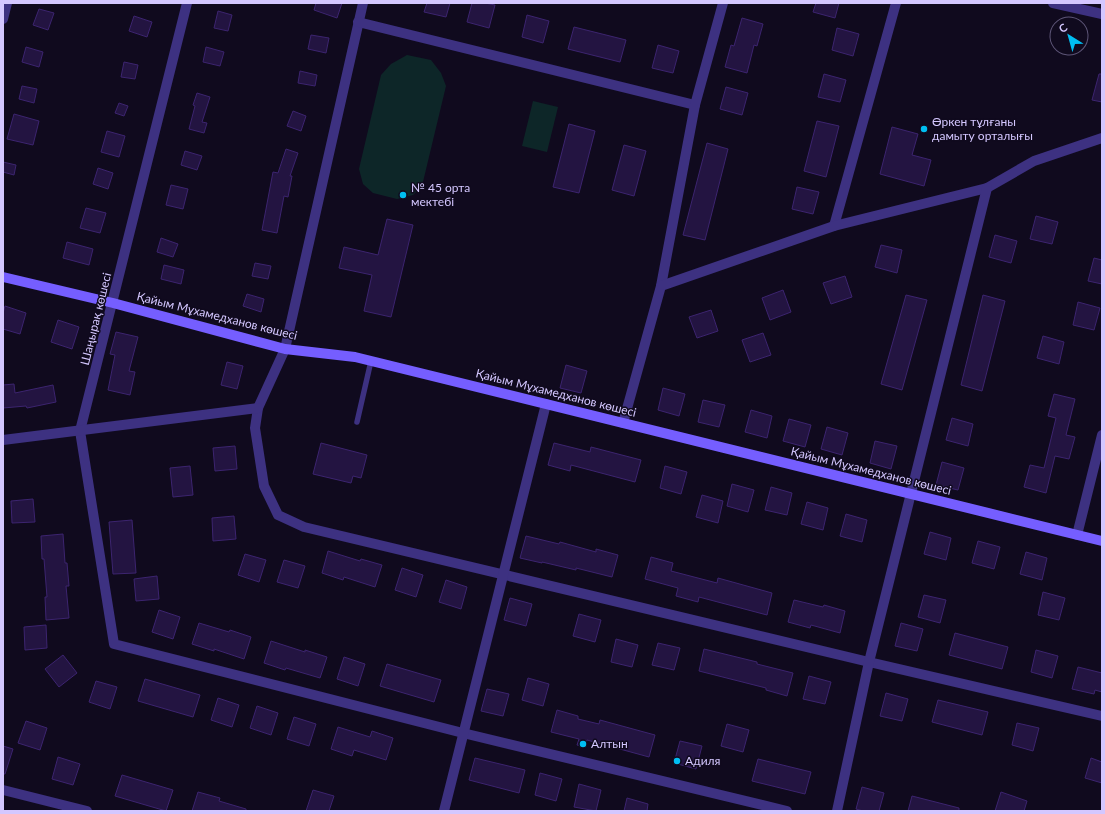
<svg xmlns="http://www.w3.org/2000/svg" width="1105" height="814" viewBox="0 0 1105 814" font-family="Lato,sans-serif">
<rect width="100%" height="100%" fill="#100a1e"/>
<g fill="#0d2628">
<path d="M407 55 431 60 441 73 446 86 422 186 413 195 397 199 373 193 363 184 359 169 381 75 391 64Z"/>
<path d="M533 101 558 107 547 152 522 146Z"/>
</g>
<g fill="#231441" stroke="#3c246f">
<path d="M316 3H342L337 18 314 10Z"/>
<path d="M427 3H450L446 17 424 12Z"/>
<path d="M472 3H485L495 5 489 28 467 22Z"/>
<path d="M816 3H839L835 18 813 12Z"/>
<path d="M39 9 54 13 48 30 33 25Z"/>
<path d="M218 11 232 15 228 31 214 28Z"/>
<path d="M527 15 549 21 543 43 522 37Z"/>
<path d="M134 16 152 22 147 37 129 31Z"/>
<path d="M742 18 763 24 757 46 754 45 747 73 725 67 731 45 734 46Z"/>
<path d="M574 27 626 40 620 62 568 49Z"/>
<path d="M837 28 859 34 853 56 832 50Z"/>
<path d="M311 35 329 38 326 53 308 49Z"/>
<path d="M658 45 679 51 673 73 652 68Z"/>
<path d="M26 47 43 52 39 67 22 62Z"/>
<path d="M206 47 224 52 220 66 203 62Z"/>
<path d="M124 62 138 65 135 79 121 77Z"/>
<path d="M300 71 317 75 315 86 298 83Z"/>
<path d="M824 74 846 80 840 102 818 97Z"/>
<path d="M1099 74H1102V102L1092 100Z"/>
<path d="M22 86 37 89 34 103 19 99Z"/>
<path d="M726 87 748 93 742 115 720 109Z"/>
<path d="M197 93 210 97 202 122 207 123 204 133 189 129 195 106 193 105Z"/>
<path d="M119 103 128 106 124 116 115 113Z"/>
<path d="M293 111 306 116 301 131 287 126Z"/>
<path d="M14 114 39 121 33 145 7 139Z"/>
<path d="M817 121 839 126 826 177 804 171Z"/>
<path d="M569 124 595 131 579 193 553 187Z"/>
<path d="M892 127 918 134 912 155 931 160 924 186 880 174Z"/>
<path d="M107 131 125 136 119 157 101 152Z"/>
<path d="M707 143 728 149 705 240 683 235Z"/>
<path d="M624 145 646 151 634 196 612 190Z"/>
<path d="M286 149 298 153 290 176H292L288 197 284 196 277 233 262 230 273 172 278 173Z"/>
<path d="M185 151 202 156 197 170 181 165Z"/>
<path d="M3 162 16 165 14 175 3 172Z"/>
<path d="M98 168 113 173 108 189 93 184Z"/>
<path d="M171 185 188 189 183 209 166 205Z"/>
<path d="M797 187 819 192 813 214 792 209Z"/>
<path d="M86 208 106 213 100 233 80 228Z"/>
<path d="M1036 216 1058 222 1052 244 1030 239Z"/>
<path d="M387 219 413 225 391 317 364 311 372 275 339 268 344 247 378 255Z"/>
<path d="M995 235 1017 241 1011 263 989 257Z"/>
<path d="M161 238 178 244 173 257 157 252Z"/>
<path d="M67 242 93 249 89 265 63 258Z"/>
<path d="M881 245 902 250 897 273 875 267Z"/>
<path d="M1094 258 1102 260V284L1088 281Z"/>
<path d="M255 263 271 266 268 279 252 276Z"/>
<path d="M164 265 184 270 181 284 161 279Z"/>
<path d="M845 276 852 297 831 304 823 283Z"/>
<path d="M783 290 791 312 770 320 762 298Z"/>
<path d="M247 294 264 299 261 312 243 306Z"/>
<path d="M906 295 927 300 902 390 881 384Z"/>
<path d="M983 295 1005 301 982 391 961 385Z"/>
<path d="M1078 302 1100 308 1094 330 1073 325Z"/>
<path d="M5 306 26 313 20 334 3 329V313Z"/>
<path d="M711 310 718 331 697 338 689 317Z"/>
<path d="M58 320 79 327 72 349 51 342Z"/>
<path d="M116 332 138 337 129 371 135 372 130 395 108 390 115 355 110 354Z"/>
<path d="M763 333 771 355 750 362 742 340Z"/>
<path d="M1043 336 1064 342 1059 364 1037 358Z"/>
<path d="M227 362 243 366 237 389 221 385Z"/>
<path d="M566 365 587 371 581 393 560 388Z"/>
<path d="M14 384 15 393 53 385 56 402 27 408 26 406 3 408V385Z"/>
<path d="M663 388 685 394 679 416 658 410Z"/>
<path d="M1054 394 1075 399 1066 435 1075 437 1069 459 1055 456 1046 493 1024 487 1030 465 1044 468 1056 418 1048 416Z"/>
<path d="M703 400 725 405 719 427 698 422Z"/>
<path d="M751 410 772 416 767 438 745 432Z"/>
<path d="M952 418 973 424 968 446 946 440Z"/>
<path d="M789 419 811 425 805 447 783 441Z"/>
<path d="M827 427 848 433 842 455 821 449Z"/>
<path d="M875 441 897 446 891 469 870 463Z"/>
<path d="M321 443 367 455 361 478 353 476 351 483 313 474Z"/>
<path d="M554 443 590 452 591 447 641 460 635 482 571 465 570 471 548 465Z"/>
<path d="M235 446 237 469 215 471 213 448Z"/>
<path d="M942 462 964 468 958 490 936 485Z"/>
<path d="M190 466 193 495 173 497 170 468Z"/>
<path d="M665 466 687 472 681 494 660 488Z"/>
<path d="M732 484 754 490 748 512 727 506Z"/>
<path d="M771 487 792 493 787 515 765 510Z"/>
<path d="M702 495 723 501 718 523 696 517Z"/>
<path d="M33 499 35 522 12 523 11 501Z"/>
<path d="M807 502 828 508 823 530 801 524Z"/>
<path d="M846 514 867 520 862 542 840 536Z"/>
<path d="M234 516 236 539 213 541 212 518Z"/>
<path d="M132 520 136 573 113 574 109 522Z"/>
<path d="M930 532 951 538 946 560 924 554Z"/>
<path d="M63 534 65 563H67L69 586H66L69 618 46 620 45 597H47L44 559H42L41 536Z"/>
<path d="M526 536 559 544 560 542 596 552V549L618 555 612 577 576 568V570L542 562V563L520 558Z"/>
<path d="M978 541 1000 547 994 569 972 563Z"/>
<path d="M328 551 360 561 361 559 382 565 375 587 344 577 343 580 322 573Z"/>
<path d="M1026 552 1047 558 1042 580 1020 574Z"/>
<path d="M245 554 266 560 259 582 238 575Z"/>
<path d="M651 557 673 563 671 571 717 583 718 578 772 593 767 615 699 597 698 602 676 596 678 588 645 579Z"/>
<path d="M284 560 305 566 298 588 277 582Z"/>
<path d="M402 568 423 575 416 597 395 590Z"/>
<path d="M157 576 159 599 136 601 134 579Z"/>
<path d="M446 580 467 587 461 609 439 602Z"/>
<path d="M1043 592 1065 598 1059 620 1038 615Z"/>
<path d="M924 595 946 600 940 623 918 617Z"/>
<path d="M510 598 532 604 526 626 504 620Z"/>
<path d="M794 600 823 607 824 605 845 611 840 633 811 625 810 628 788 622Z"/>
<path d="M159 610 180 617 173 639 152 632Z"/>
<path d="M579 614 601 620 595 642 573 636Z"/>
<path d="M199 623 229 632 230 630 251 637 244 659 214 649V651L192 644Z"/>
<path d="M901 623 923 629 917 651 895 646Z"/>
<path d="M46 625 47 648 25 650 24 627Z"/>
<path d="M955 633 1008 647 1002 669 949 655Z"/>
<path d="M616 639 638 645 632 667 611 662Z"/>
<path d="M271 641 305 652V650L327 657 320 678 286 668 285 670 264 663Z"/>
<path d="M658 643 680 648 674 670 652 665Z"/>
<path d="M704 649 757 662V664L793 673 787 696 766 690V688L699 671Z"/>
<path d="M1036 650 1058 656 1052 678 1031 672Z"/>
<path d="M63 655 77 673 59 687 45 669Z"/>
<path d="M344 657 365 664 358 686 337 679Z"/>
<path d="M387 664 441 680 434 702 380 686Z"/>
<path d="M1078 667 1102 673V692L1095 690 1094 694 1072 689Z"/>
<path d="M809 676 831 682 825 704 803 699Z"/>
<path d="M528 678 549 684 543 706 522 700Z"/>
<path d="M145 679 200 695 193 717 138 701Z"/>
<path d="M96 681 117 687 110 709 89 702Z"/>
<path d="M487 689 509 694 503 716 481 711Z"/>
<path d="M886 693 908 699 902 721 880 716Z"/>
<path d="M218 698 239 705 232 727 211 720Z"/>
<path d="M938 700 988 712 982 735 932 722Z"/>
<path d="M257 706 278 713 271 735 250 728Z"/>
<path d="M557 710 578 716V719L599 724 600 720 655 735 649 757 587 740 585 747 577 745 579 739 551 732Z"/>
<path d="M294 717 316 724 309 746 287 739Z"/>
<path d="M26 721 47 728 40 750 18 743Z"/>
<path d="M1017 723 1039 728 1033 751 1012 745Z"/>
<path d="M727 724 749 730 743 752 721 746Z"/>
<path d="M338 727 370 737 372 731 393 738 386 760 354 750 352 756 331 749Z"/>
<path d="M680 741 702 746 696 769 674 763Z"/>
<path d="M3 746 13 749 5 774H3Z"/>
<path d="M58 757 80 764 73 785 52 779Z"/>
<path d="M475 758 525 770 519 793 469 780Z"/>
<path d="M1091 758 1102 762V783L1085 778Z"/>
<path d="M758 759 811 772 805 794 752 781Z"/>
<path d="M540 773 562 779 556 801 535 795Z"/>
<path d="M122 775 173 790 166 811 115 796Z"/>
<path d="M579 784 601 790 596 811 574 807Z"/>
<path d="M862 787 884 793 879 811H863L856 809Z"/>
<path d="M313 790 334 796 329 811H306Z"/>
<path d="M198 792 220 798 219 801 246 809V811H192Z"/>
<path d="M1001 792 1027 801 1024 811H995Z"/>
<path d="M912 796 959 808V811H908Z"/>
<path d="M627 798 648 804 647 811H624Z"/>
</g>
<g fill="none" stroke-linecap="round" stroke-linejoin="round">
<path stroke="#3d3181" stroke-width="5.5" d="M357 422 371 361"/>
<g stroke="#3d3181" stroke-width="10">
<path d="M187 3 80 431 114 644 463 733 787 811"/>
<path d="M363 3 285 349 258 408 255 428 264 486 278 515 304 527 869 662 1102 716"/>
<path d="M1053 3 1102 14"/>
<path d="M3 19 7 3"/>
<path d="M358 22 695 105"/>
<path d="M834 226 896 3"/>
<path d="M661 286 695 105 723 3"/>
<path d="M623 423 661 286 834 226 987 188 1034 161 1102 138"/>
<path d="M3 440 258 408"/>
<path d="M1077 535 1102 435"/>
<path d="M3 790 87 811"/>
<path d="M444 811 546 404"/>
<path d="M837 811 869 662 987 188"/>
</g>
<path stroke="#755eff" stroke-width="10" d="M3 277 113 303 285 349 355 357 1102 541"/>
</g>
<g fill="#00bef2" stroke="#100a1e" stroke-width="1.5">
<circle cx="924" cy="129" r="4"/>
<circle cx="403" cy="195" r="4"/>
<circle cx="583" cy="744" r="4"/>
<circle cx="677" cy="761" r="4"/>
</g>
<g text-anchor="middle" stroke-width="3" stroke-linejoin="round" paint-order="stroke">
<g font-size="12" fill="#d4c7ff" stroke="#100a1e" text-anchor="start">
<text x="932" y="126">Өркен тұлғаны<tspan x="932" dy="14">дамыту орталығы</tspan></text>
<text x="411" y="192">№ 45 орта<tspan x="411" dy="14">мектебі</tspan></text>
<text x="591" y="748">Алтын</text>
<text x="685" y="765">Адиля</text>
</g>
<g font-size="12" fill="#d4c7ff" stroke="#100a1e">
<text transform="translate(217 316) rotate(14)" y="4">Қайым Мұхамедханов көшесі</text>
<text transform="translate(96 319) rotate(-76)" y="4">Шаңырақ көшесі</text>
<text transform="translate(556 393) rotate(14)" y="4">Қайым Мұхамедханов көшесі</text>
<text transform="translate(871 471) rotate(14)" y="4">Қайым Мұхамедханов көшесі</text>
</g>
</g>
<rect width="1105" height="814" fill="none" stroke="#d4c7ff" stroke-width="8"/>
<g transform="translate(1069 36) rotate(323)"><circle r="19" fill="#100a1e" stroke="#5e5678"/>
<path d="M0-3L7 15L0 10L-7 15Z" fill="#00bef2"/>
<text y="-6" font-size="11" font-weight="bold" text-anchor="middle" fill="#d4c7ff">С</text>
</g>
</svg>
